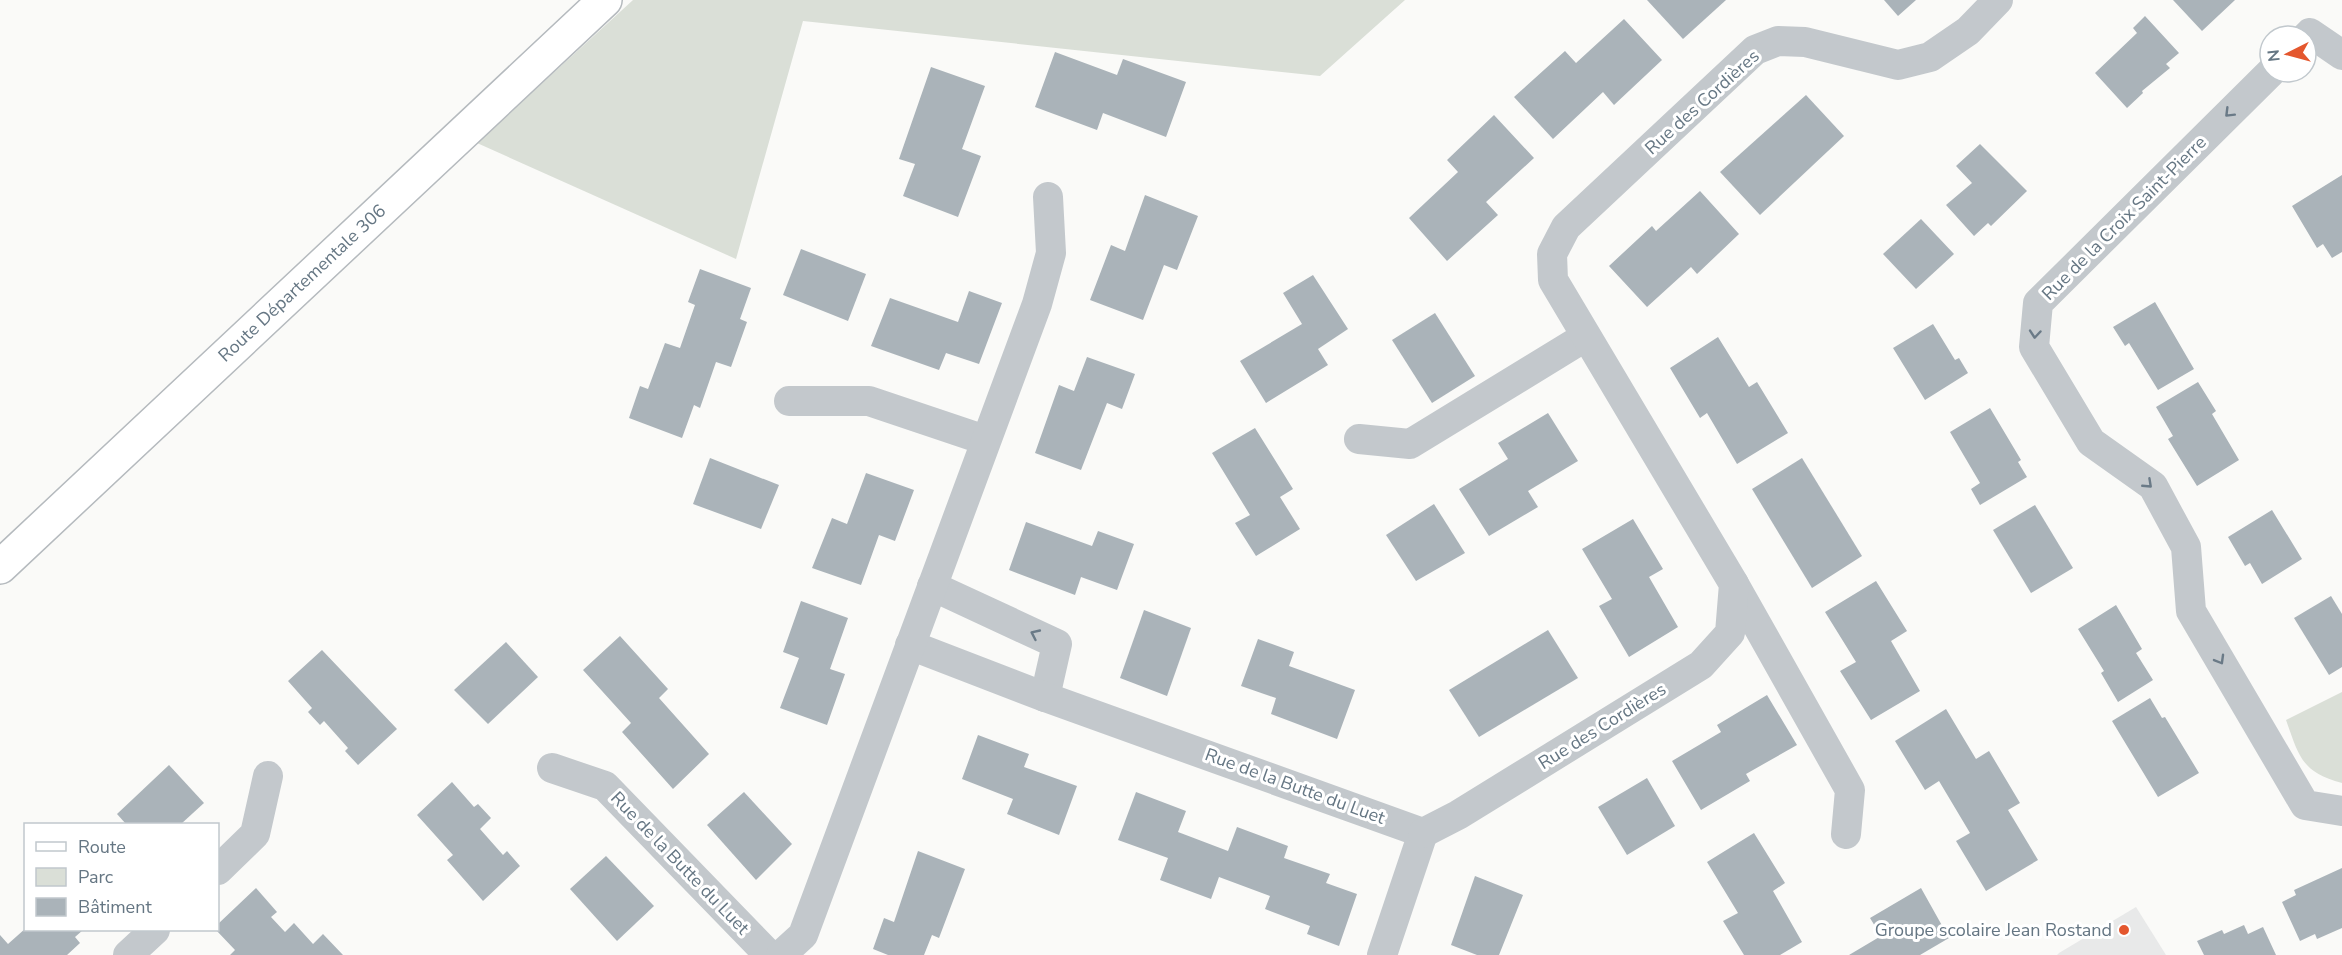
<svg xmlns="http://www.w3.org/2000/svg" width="2342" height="955" viewBox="0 0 2342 955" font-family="'Nunito Sans',sans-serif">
<rect width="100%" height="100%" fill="#fafaf8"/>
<path fill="#e8e9e9" d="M2136 907 2166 955H2057L2059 953Z"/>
<g fill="#dadfd7">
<path d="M633 0H1405L1320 76 803 21 736 259 477 143Z"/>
<path d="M2342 692V783C2301 772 2299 756 2286 720Z"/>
</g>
<g fill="#aab3b9">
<path d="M1647 0H1726L1683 39Z"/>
<path d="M1884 0H1916L1898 16Z"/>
<path d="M2173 0H2235L2202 31Z"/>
<path d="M2145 16 2179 53 2166 64 2170 68 2142 91 2143 93 2127 108 2095 73 2137 33 2133 28Z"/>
<path d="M1624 19 1662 60 1614 105 1603 92 1553 139 1514 97 1565 51 1576 63Z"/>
<path d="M1055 52 1117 75 1123 59 1186 82 1166 137 1103 113 1097 130 1035 107Z"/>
<path d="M931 67 985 86 962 149 981 156 958 217 903 196 915 164 899 159Z"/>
<path d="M1806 95 1844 136 1760 215 1720 172Z"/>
<path d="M1494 115 1534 158 1486 202 1498 215 1447 261 1409 218 1458 172 1447 160Z"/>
<path d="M1980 144 2027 191 1991 226 1988 223 1974 236 1946 205 1972 183 1956 166Z"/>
<path d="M2342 175V252L2332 258 2323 244 2317 248 2292 206Z"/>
<path d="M1700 191 1739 234 1697 274 1691 267 1647 307 1609 266 1652 226 1656 231Z"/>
<path d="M1145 195 1198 216 1177 270 1164 265 1143 320 1090 300 1111 245 1125 251Z"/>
<path d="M1921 219 1954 254 1916 289 1883 254Z"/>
<path d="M801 249 866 274 848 321 783 295Z"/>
<path d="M700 269 751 288 740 319 747 322 731 367 716 362 700 408 694 405 682 438 629 418 640 386 648 389 665 343 680 348 695 305 688 302Z"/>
<path d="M1313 275 1348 329 1318 349 1328 365 1266 403 1240 361 1302 324 1283 293Z"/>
<path d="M969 291 1002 303 979 364 946 353 939 370 871 346 890 298 958 322Z"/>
<path d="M2155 302 2194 369 2158 390 2129 343 2125 346 2113 327Z"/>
<path d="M1435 313 1475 376 1432 403 1392 340Z"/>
<path d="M1933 324 1955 360 1959 358 1968 373 1925 400 1893 348Z"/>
<path d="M1718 337 1749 387 1757 382 1788 433 1737 464 1707 413 1700 418 1670 368Z"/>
<path d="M1087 357 1135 374 1122 409 1107 403 1081 470 1035 453 1059 385 1074 391Z"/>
<path d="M2198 382 2216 411 2212 414 2239 460 2197 486 2168 439 2173 436 2156 407Z"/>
<path d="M1990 408 2021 460 2018 462 2027 477 1980 505 1971 489 1980 483 1950 432Z"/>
<path d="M1548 413 1578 461 1528 491 1538 507 1489 536 1459 489 1508 459 1498 443Z"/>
<path d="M1255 428 1293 489 1280 497 1300 529 1256 556 1235 523 1250 515 1212 453Z"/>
<path d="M710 458 779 485 761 529 693 504Z"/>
<path d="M1802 458 1862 556 1812 588 1752 489Z"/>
<path d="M866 473 914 490 895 541 879 535 861 585 812 568 832 518 847 524Z"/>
<path d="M1434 504 1465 553 1416 581 1386 535Z"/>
<path d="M2035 505 2073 568 2031 593 1993 530Z"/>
<path d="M2272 510 2302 559 2262 584 2250 563 2245 566 2228 537Z"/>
<path d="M1633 519 1663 569 1649 577 1678 627 1629 657 1599 606 1612 599 1582 549Z"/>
<path d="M1026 522 1092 546 1098 531 1134 544 1117 590 1081 577 1075 595 1009 570Z"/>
<path d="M1876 581 1907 631 1891 641 1920 691 1871 720 1840 671 1856 662 1825 612Z"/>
<path d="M2331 596 2342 614V667L2329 675 2294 618Z"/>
<path d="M801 601 848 618 830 669 845 674 827 725 780 708 799 658 783 652Z"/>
<path d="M2116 605 2142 649 2136 653 2153 680 2118 702 2101 673 2104 671 2078 629Z"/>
<path d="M1144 610 1191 628 1167 696 1120 678Z"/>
<path d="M1548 630 1578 678 1479 737 1449 690Z"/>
<path d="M620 636 668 689 659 698 709 754 673 789 622 732 631 723 583 670Z"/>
<path d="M1258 639 1294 652 1289 666 1355 690 1337 739 1271 714 1276 698 1241 686Z"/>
<path d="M506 642 538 677 488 724 454 690Z"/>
<path d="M322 650 397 729 358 765 345 751 348 748 324 721 320 725 308 712 312 708 288 681Z"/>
<path d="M1767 695 1797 745 1746 774 1750 781 1701 810 1672 761 1721 732 1717 725Z"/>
<path d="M2150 698 2162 718 2165 717 2199 773 2158 797 2112 721Z"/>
<path d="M1946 709 1976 759 1989 751 2020 803 2008 810 2038 860 1986 891 1956 841 1970 833 1939 781 1925 790 1895 741Z"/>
<path d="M978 735 1029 754 1024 767 1077 786 1059 835 1007 814 1013 799 962 779Z"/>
<path d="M169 765 204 803 181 824H126L117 814Z"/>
<path d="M1647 778 1675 826 1627 855 1598 807Z"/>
<path d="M452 782 474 807 478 804 491 818 480 829 503 855 507 851 520 866 483 901 447 860 453 855 417 815Z"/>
<path d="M744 792 792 844 756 880 707 825Z"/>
<path d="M1136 792 1186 811 1178 832 1228 851 1237 827 1288 846 1284 858 1330 874 1326 883 1357 894 1339 946 1307 934 1310 926 1265 909 1270 896 1219 877 1211 899 1160 880 1168 858 1118 840Z"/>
<path d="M1754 833 1785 883 1773 891 1802 942 1780 955H1744L1723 921 1738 913 1707 862Z"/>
<path d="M918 851 965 869 939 938 932 935 924 955H888L873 949 884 918 894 922Z"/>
<path d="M606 856 654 906 617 941 570 889Z"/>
<path d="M2342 868V928L2317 939 2315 934 2300 941 2282 902 2296 895 2294 890Z"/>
<path d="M1475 876 1523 895 1499 955H1477L1451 945Z"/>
<path d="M256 888 277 912 271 917 285 932 294 923 313 944 323 934 343 955H230L235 950 216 930 218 924Z"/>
<path d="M1921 888 1949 938 1920 955H1849L1881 936 1870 918Z"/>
<path d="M2244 925 2248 934 2263 927 2276 955H2204L2197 941 2222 930 2224 934Z"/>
<path d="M26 928V930H83L75 937 80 943 67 955H0V935L8 944Z"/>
</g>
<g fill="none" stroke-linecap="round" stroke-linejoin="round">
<g stroke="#b5babe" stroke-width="36">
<path id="primary" d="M0 567 605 0"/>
</g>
<g stroke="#c3c8cc" stroke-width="30">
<path d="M2306 37 2310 33 2342 55"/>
<path d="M2271 72 2038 303 2034 347 2091 442 2153 486 2186 547 2191 611 2305 805 2342 811"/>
<path d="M789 401H869L985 440"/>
<path d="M1359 439 1410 444 1585 337"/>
<path d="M1734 584 1850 790 1846 834"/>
<path d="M932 586 1057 644 1045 697"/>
<path d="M910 645 1045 697 1423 833 1382 955"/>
<path d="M552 768 605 786 769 955"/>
<path d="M1423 833 1458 815 1701 665 1730 633 1734 584 1553 280 1552 254 1566 227 1755 50 1778 41 1805 42 1898 65 1930 57 1968 31 1998 0"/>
<path d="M218 870 255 834 268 776"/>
<path d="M128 955 155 930"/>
<path d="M781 955 803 935 1037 304 1051 253 1048 197"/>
</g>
<use href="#primary" stroke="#fff" stroke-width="33"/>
</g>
<defs><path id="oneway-chevron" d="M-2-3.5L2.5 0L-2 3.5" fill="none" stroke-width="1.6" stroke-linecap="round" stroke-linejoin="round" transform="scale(1.5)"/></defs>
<g stroke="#6a7a87">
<use href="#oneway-chevron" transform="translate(2229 113) rotate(135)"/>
<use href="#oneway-chevron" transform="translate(2035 334) rotate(95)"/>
<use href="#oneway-chevron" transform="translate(2148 484) rotate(43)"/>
<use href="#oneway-chevron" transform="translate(1035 634) rotate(-155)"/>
<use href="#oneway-chevron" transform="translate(2220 660) rotate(60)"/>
</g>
<circle fill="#e4572e" stroke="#fff" stroke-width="2" cx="2124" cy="930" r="6"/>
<g text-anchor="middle" stroke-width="6" stroke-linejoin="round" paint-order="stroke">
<g font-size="18" fill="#657683" stroke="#fff">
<text transform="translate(1702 102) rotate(-42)" y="6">Rue des Cordières</text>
<text transform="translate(2124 218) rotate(-45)" y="6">Rue de la Croix Saint-Pierre</text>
<text transform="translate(302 283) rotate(-43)" y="6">Route Départementale 306</text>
<text transform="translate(1602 726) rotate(-32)" y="6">Rue des Cordières</text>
<text transform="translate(1295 786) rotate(20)" y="6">Rue de la Butte du Luet</text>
<text transform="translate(680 863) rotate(46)" y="6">Rue de la Butte du Luet</text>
</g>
<g font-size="18" fill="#657683" stroke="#fff" text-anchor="end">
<text x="2112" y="936">Groupe scolaire Jean Rostand</text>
</g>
</g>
<rect x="24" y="823" width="195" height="108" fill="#ffffff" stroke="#c1c8cd" stroke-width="1.5"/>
<rect x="36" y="842" width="30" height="9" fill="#ffffff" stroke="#c1c8cd" stroke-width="1.5"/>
<text x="78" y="853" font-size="18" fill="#657683">Route</text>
<rect x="36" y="868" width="30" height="18" fill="#dadfd7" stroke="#c1c8cd" stroke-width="1.5"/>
<text x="78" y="883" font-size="18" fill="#657683">Parc</text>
<rect x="36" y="898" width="30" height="18" fill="#aab3b9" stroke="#c1c8cd" stroke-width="1.5"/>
<text x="78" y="913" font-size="18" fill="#657683">Bâtiment</text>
<g transform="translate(2288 54) rotate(264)"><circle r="28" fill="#ffffff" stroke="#c1c8cd" stroke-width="1.5"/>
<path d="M0-4.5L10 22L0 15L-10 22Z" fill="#e4572e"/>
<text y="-9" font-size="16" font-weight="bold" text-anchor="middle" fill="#657683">N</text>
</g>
</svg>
